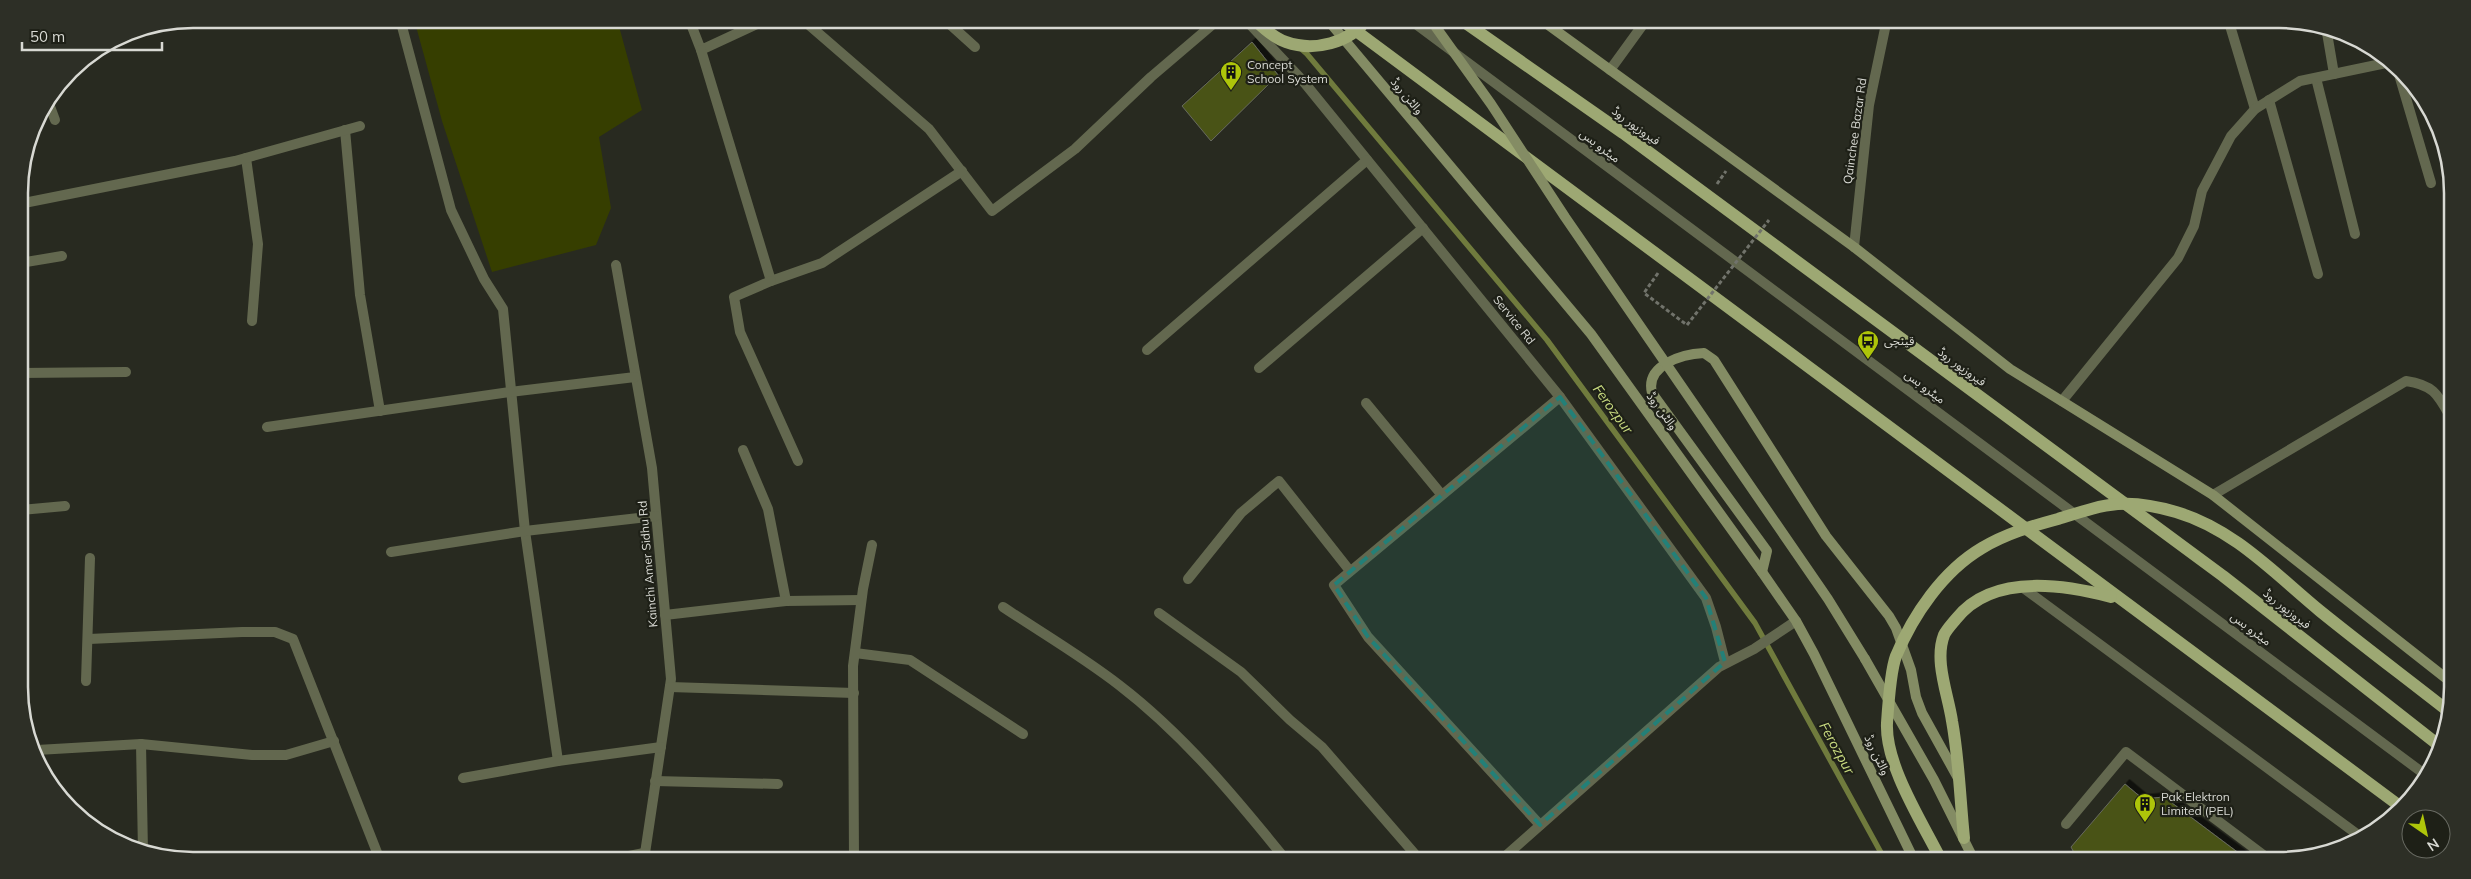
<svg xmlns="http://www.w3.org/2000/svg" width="2471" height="879" viewBox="0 0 2471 879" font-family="Mulish,'Noto Sans Arabic',sans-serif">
<defs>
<filter id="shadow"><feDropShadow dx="4.5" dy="-4.5" stdDeviation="0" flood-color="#0009"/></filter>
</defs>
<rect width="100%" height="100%" fill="#282a20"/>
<path fill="#363e00" d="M414 19H617L642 110 599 137 611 208 596 245 492 272 442 121Z"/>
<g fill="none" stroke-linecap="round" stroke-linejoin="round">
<path stroke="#707b3d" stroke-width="5.5" d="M1299 47 1307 54 1547 340 1755 623 1885 860"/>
</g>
<g fill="#495312" stroke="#676a5f" filter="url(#shadow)">
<path d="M1252 42 1278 75 1211 141 1182 106Z"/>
<path d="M2125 784 2143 799 2164 797 2248 860H2078L2071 847Z"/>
</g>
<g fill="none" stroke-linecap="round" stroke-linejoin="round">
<g stroke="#71736b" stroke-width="3" stroke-dasharray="4 2.5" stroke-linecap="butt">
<path d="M1717 184 1726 171"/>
<path d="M1658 273 1644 293 1687 325"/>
</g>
<g stroke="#63684f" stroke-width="10">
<path d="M1409 19 2427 776"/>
<path d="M2066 824 2126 752 2270 860"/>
</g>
<g stroke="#63684f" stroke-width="10">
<path d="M400 19 451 210 484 279 503 309 525 531 558 761"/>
<path d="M689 19 701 50 768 19"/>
<path d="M802 19 929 129 992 211 1075 149 1151 77 1219 19"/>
<path d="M944 19 975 47"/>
<path d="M1245 19 1303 81 1560 397 1706 598 1716 627 1725 662"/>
<path d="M2228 19 2255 109"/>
<path d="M2326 27 2334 74"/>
<path d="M701 50 771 281 822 263 962 171"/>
<path d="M1610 70 1647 19"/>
<path d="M2398 71 2431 183"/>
<path d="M2316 78 2355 234"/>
<path d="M2269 100 2318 274"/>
<path d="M48 101 55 120"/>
<path d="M345 130 360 295 380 411"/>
<path d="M246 158 258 244 252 321"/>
<path d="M19 204 235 161 360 126"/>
<path d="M1854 247 1869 105 1887 19"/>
<path d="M20 263 62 256"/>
<path d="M616 265 652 468 671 679 644 860"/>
<path d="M771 281 734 297 740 332 798 461"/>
<path d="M1147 350 1367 160"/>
<path d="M1259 368 1423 228"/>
<path d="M20 373 126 372"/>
<path d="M2062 401 2178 258 2194 226 2202 191 2231 136 2255 109 2300 81 2386 63"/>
<path d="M1366 403 1441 494"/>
<path d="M267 427 510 392 635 377"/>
<path d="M743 450 768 509 786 601"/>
<path d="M2213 495 2406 381C2434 385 2438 395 2451 418"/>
<path d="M21 510 65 506"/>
<path d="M391 552 525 531 656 516"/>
<path d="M1188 579 1241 513 1279 481 1350 571"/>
<path d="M2022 587 2361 837"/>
<path d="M1003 607C1042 633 1083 657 1119 685 1183 734 1236 798 1286 860"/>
<path d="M1159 613 1241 672 1290 720 1322 747 1420 860"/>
<path d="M665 615 786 601 861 600"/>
<path d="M89 639 242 632H275L293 639 380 860"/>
<path d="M855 653 910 660 1023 734"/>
<path d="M86 681 90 558"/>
<path d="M670 687 854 693"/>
<path d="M141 744 143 852"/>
<path d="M37 750 141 744 252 755H286L334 741"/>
<path d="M463 778 558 761 661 747"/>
<path d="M655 781 778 784"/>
<path d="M1540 825 1368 637 1334 585 1560 397"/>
<path d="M178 858 209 860"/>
<path d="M226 860 281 858 296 860"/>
<path d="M609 860 644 853"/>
<path d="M854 860 853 666 863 589 872 545"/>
<path d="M1501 860 1719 667 1754 649 1796 621"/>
</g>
<g stroke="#848c64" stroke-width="10">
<path d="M1327 19 1591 334 1762 572 1796 621 1814 654 1914 860"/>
<path d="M1540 19 1854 247 2010 369 2213 495 2452 683"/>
<path d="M1762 572 1767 551 1652 393C1645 365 1682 354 1704 353L1714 360 1826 536 1889 616 1896 628 1911 670 1916 697 1922 713 1958 778"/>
<path d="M1865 659 1934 780 1974 860"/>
</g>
<g stroke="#9da873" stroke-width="12">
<path d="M1340 19 2401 807"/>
<path d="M1460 19 1623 133 2223 576 2441 747"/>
<path d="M1964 838C1960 799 1959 759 1952 721 1948 694 1934 661 1944 635 1947 629 1952 624 1956 619 1991 574 2062 584 2111 597"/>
</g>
<path stroke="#71736b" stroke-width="3" stroke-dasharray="4 2.5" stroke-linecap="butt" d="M1687 325 1769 220"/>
<path stroke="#848c64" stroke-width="10" d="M1430 19 1491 104 1565 217 1828 599 1865 659"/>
<g stroke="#9da873" stroke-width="12">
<path d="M1254 19C1262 27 1274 38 1286 42 1314 52 1350 43 1367 19"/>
<path d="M1941 860C1922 822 1885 765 1887 723 1888 708 1891 669 1896 656 1913 615 1943 571 1982 548 2005 534 2032 526 2058 519 2106 504 2125 497 2176 512 2234 529 2275 574 2320 611 2362 645 2406 678 2448 711"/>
</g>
</g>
<path fill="#238078" fill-opacity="0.2" stroke="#238078" stroke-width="4" stroke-dasharray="10 6" stroke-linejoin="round" d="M1560 397 1706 598 1725 662 1540 825 1368 637 1334 585Z"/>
<defs>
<g id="building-pin" transform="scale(1.125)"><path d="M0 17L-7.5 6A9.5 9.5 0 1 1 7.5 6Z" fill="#aec50a" stroke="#1e2017"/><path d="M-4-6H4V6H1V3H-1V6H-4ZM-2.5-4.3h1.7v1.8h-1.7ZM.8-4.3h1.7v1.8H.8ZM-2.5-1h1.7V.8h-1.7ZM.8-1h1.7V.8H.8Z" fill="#111"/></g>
<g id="bus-pin" transform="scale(1.125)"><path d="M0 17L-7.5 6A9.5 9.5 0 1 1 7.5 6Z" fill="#aec50a" stroke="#1e2017"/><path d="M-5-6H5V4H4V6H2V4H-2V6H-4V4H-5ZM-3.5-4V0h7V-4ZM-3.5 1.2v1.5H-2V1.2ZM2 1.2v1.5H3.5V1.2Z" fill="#111"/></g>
</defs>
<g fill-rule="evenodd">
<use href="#building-pin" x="1231" y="72"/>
<use href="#bus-pin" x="1868" y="341"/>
<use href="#building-pin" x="2145" y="804"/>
</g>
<g text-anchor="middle" stroke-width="4.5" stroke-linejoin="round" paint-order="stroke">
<g font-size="12" fill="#d8d9d3" stroke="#1e2017" text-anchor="start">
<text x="1247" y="69">Concept<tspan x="1247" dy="14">School System</tspan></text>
<text x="1884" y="345">قینچی</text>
<text x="2161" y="801">Pak Elektron<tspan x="2161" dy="14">Limited (PEL)</tspan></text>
</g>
<g font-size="12" fill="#d8d9d3" stroke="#1e2017">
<text transform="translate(1407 96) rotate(50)" y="4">والٹن روڈ</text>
<text transform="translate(1636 126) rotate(36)" y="4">فیروزپور روڈ</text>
<text transform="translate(1855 131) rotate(-82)" y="4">Qainchee Bazar Rd</text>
<text transform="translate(1600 146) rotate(37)" y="4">میٹرو بس</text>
<text transform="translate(1514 320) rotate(51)" y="4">Service Rd</text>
<text transform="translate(1962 367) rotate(36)" y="4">فیروزپور روڈ</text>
<text transform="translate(1925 387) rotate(37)" y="4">میٹرو بس</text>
<text transform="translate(1662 411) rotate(54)" y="4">والٹن روڈ</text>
<text transform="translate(648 564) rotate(-95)" y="4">Kainchi Amer Sidhu Rd</text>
<text transform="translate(2287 609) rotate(38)" y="4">فیروزپور روڈ</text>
<text transform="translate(2251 629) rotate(37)" y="4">میٹرو بس</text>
<text transform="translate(1877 755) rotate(64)" y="4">والٹن روڈ</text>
</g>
<g font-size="14" font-style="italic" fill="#c9db80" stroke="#1e2017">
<text transform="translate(1613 409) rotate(54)" y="5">Ferozpur</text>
<text transform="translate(1837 748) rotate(61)" y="5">Ferozpur</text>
</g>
</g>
<path d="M0 0H2471V879H0ZM193 28H2279A165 165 0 0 1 2444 193V687A165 165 0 0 1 2279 852H193A165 165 0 0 1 28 687V193A165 165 0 0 1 193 28Z" fill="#2d2f26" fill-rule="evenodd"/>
<path fill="none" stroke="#d8d9d3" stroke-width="2.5" d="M193 28H2279A165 165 0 0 1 2444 193V687A165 165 0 0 1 2279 852H193A165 165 0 0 1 28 687V193A165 165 0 0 1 193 28Z"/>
<g transform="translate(2426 834) rotate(146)"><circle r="24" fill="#1e2017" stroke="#686a62"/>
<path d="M0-4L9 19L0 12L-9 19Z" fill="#aec50a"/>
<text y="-8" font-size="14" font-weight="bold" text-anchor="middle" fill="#d8d9d3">N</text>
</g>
<path d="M22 42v8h140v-8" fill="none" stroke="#d8d9d3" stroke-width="2.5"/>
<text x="30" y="42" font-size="15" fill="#d8d9d3" stroke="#1e2017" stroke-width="4" paint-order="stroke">50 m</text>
</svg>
